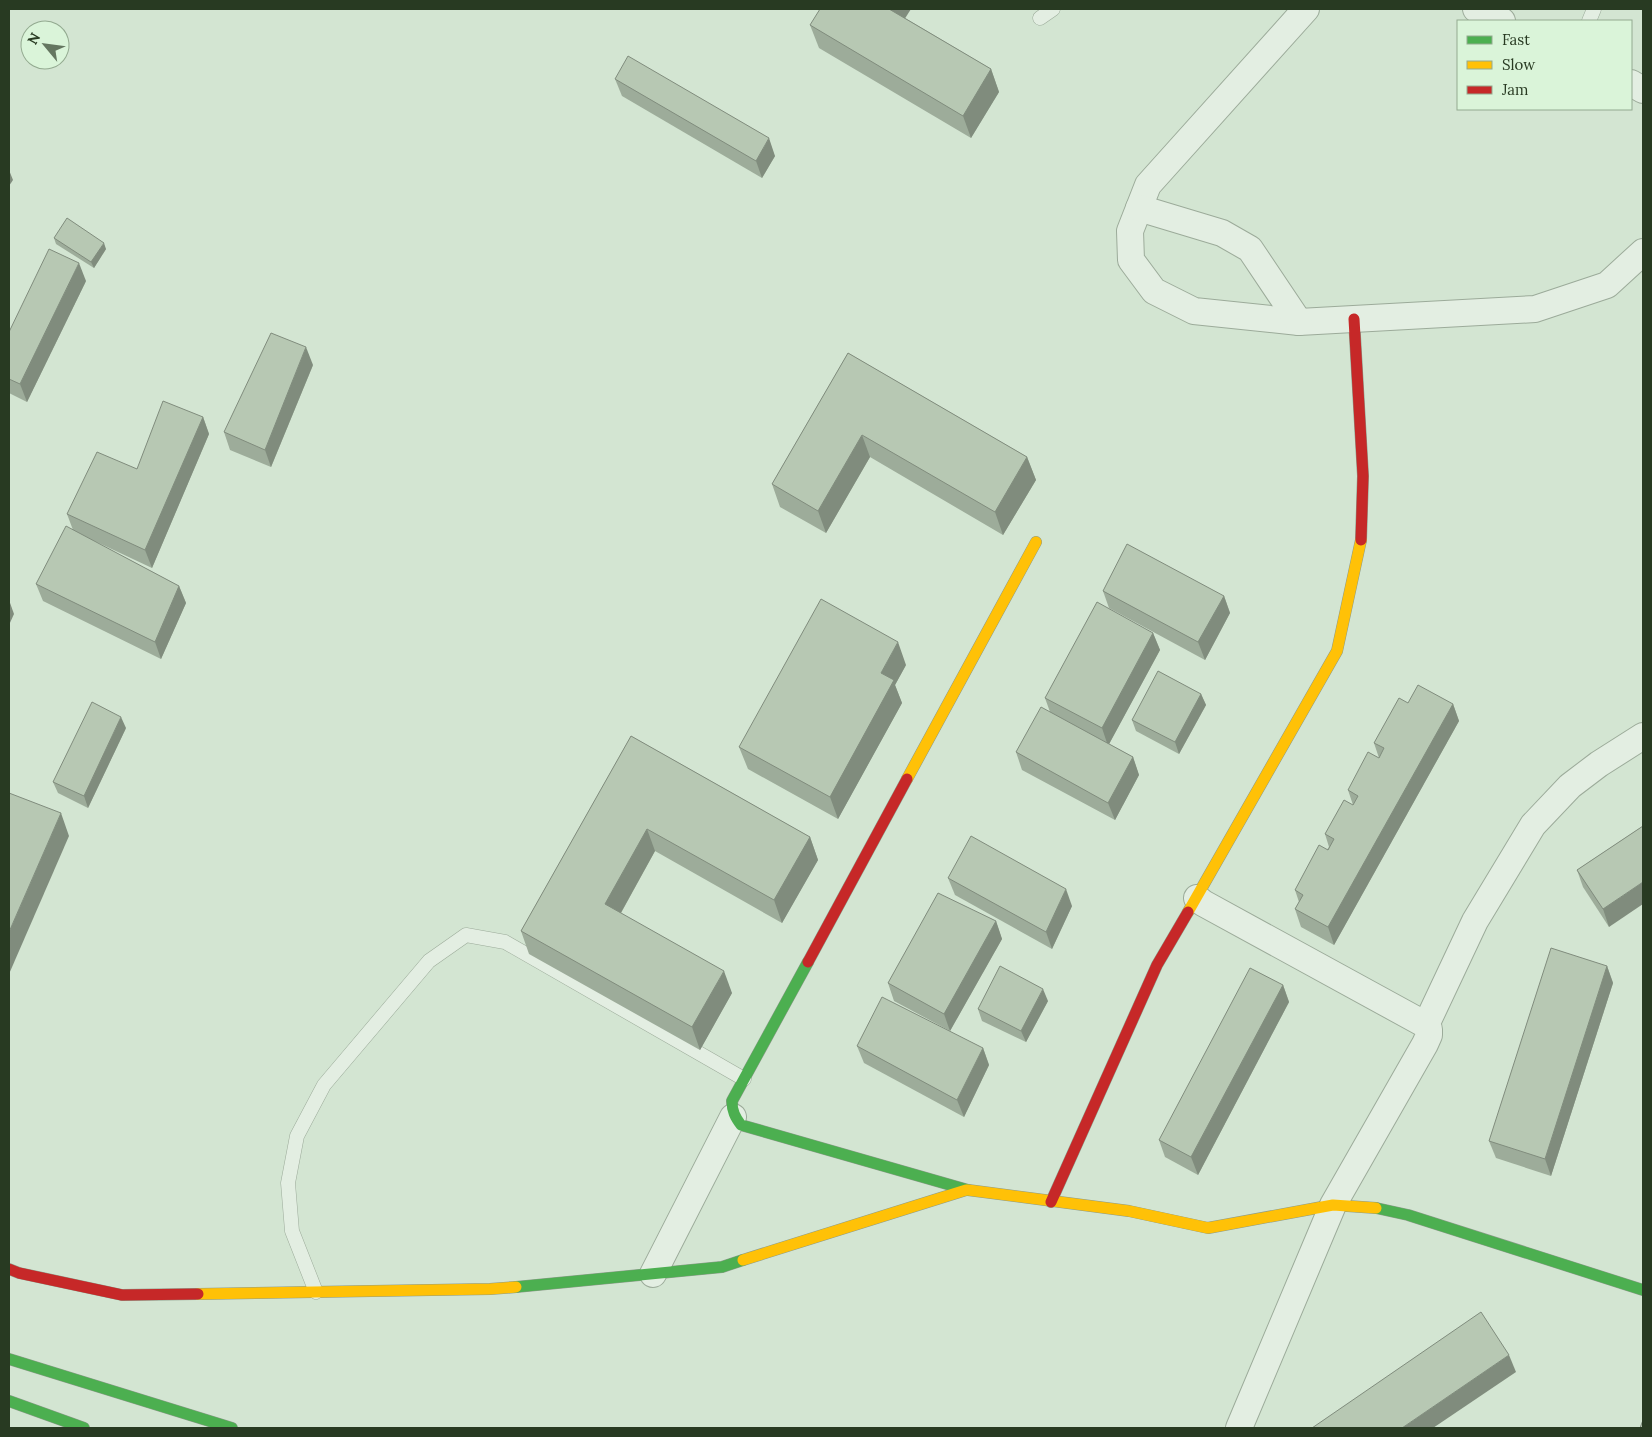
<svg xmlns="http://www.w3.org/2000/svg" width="1652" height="1437" viewBox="0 0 1652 1437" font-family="Lora,serif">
<rect width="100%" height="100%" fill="#d3e5d2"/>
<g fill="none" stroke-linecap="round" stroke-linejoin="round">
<g stroke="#9cab9a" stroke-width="15">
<g id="lane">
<path d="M1040 18 1053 9"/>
<path d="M1589 21 1594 9"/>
<path d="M316 1292 292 1231 288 1183 297 1136 324 1085 429 961 466 935 505 942 744 1079"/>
</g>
</g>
<g stroke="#9cab9a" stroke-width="28">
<g id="street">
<path d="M1306 9 1148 185 1130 231 1131 260 1154 291 1194 311 1299 322 1535 309 1607 285 1643 252"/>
<path d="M1476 9 1502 21"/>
<path d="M1631 83 1643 90"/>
<path d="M1139 208 1222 233 1250 249 1299 322"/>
<path d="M1197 898 1203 903 1426 1025 1429 1029V1035L1425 1044 1333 1205 1239 1428"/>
<path d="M1426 1025 1475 921 1533 825 1570 786 1599 764 1643 736"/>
<path d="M653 1274 733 1117"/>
</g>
</g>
<g stroke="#8c9b8a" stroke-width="12">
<g id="fast">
<path d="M808 962 732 1101C732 1111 735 1117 741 1125L968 1190"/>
<path d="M1376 1208 1408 1215 1643 1290"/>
<path d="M516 1287 722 1267 743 1260"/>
<path d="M9 1359 232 1428"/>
<path d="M9 1401 84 1428"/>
</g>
</g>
<g stroke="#8c9b8a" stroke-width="12">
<g id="slow">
<path d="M907 779 1036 542"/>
<path d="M1188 912 1337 651 1361 540"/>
<path d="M968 1190 1129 1211 1208 1228 1333 1205 1376 1208"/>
<path d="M743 1260 966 1190"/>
<path d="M198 1294 490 1289 516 1287"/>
</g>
</g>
<g stroke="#8c9b8a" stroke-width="12">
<g id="jam">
<path d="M1354 319 1363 476 1361 540"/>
<path d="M808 962 907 779"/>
<path d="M1051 1202 1157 965 1188 912"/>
<path d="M9 1269 19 1273 122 1295 198 1294"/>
</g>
</g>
<use href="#lane" stroke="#e3eee2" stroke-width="14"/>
<use href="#street" stroke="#e3eee2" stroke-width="26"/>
<use href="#fast" stroke="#4caf50" stroke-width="11"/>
<use href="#slow" stroke="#ffc107" stroke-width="11"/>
<use href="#jam" stroke="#c62828" stroke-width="11"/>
</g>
<g fill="#9dac9a">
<path d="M905 18 991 69 999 92 971 138 819 48 810 25Z"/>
<path d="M615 79 775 156 762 178 622 96Z"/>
<path d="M54 238 106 249 94 268 56 244Z"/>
<path d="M86 281 27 402 9 393V332Z"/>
<path d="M848 353 1027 457 1036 480 1003 535 870 457 826 533 780 507 772 484Z"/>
<path d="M313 365 271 467 230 450 224 432Z"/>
<path d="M203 417 209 434 152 568 86 537 179 586 186 603 161 659 43 601 36 584 73 530 67 514 137 469Z"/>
<path d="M1103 591 1224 596 1230 613 1205 660 1109 608Z"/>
<path d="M1153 633 1160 650 1109 744 1133 757 1139 775 1115 820 1022 770 1016 752 1050 712 1045 698Z"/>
<path d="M906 665 895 685 902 703 838 819 748 769 739 747Z"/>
<path d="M1201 694 1206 705 1179 754 1136 731 1132 720Z"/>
<path d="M1408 703 1453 704 1459 721 1334 945 1301 927 1295 909 1299 902 1295 890 1329 847 1325 834 1353 805 1348 790 1379 758 1374 743Z"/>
<path d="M126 728 88 808 58 793 53 782Z"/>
<path d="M631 736 810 837 818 860 782 923 655 851 621 913 732 993 700 1050 529 954 521 931Z"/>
<path d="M1643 826 1609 927 1583 887 1577 870Z"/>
<path d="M948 878 1072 906 1052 949 955 895Z"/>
<path d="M996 921 1002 939 950 1031 894 1001 888 983Z"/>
<path d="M1607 966 1613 983 1551 1176 1496 1158 1489 1141Z"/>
<path d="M1283 985 1289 1002 1198 1175 1165 1157 1159 1140Z"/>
<path d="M1048 1001 1026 1042 982 1021 978 1009Z"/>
<path d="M857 1046 983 1048 989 1065 964 1117 864 1063Z"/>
</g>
<g fill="#808c7d">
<path d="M889 9H911L897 31Z"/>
<path d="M991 69 999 92 971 138 963 116Z"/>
<path d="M769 138 775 156 762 178 756 161Z"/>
<path d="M9 170 13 180 9 186Z"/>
<path d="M104 243 106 249 94 268 91 262Z"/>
<path d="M79 263 86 281 27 402 20 384Z"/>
<path d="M306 347 313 365 271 467 265 450Z"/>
<path d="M203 417 209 434 152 568 145 550Z"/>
<path d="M862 435 870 457 826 533 818 511Z"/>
<path d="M1027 457 1036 480 1003 535 995 512Z"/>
<path d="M179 586 186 603 161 659 155 642Z"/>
<path d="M1224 596 1230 613 1205 660 1198 642Z"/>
<path d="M9 600 14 614 9 625Z"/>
<path d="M1153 633 1160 650 1108 746 1102 728Z"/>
<path d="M898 642 906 665 895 685 902 703 838 819 830 797 881 673Z"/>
<path d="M1201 694 1206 705 1179 754 1175 742Z"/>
<path d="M1453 704 1459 721 1334 945 1328 927Z"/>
<path d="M121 717 126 728 88 808 84 796Z"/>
<path d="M1133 757 1139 775 1115 820 1108 803Z"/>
<path d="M61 813 69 836 9 974V932Z"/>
<path d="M647 829 655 851 613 927 605 904Z"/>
<path d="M810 837 818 860 782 923 774 900Z"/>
<path d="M1643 882V904L1609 927 1603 909Z"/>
<path d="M1066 889 1072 906 1052 949 1046 932Z"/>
<path d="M996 921 1002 939 950 1031 944 1014Z"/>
<path d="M1607 966 1613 983 1551 1176 1545 1159Z"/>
<path d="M724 971 732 993 700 1050 692 1027Z"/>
<path d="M1283 985 1289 1002 1198 1175 1191 1157Z"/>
<path d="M1043 989 1048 1001 1026 1042 1021 1031Z"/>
<path d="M983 1048 989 1065 964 1117 957 1100Z"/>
<path d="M1509 1355 1516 1372 1433 1428H1402Z"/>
</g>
<g fill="#b7c8b3" stroke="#808c7d">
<path d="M820 9H889L991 69 963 116 810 25Z"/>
<path d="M628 56 769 138 756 161 615 79Z"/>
<path d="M67 218 104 243 91 262 54 238Z"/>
<path d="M49 249 79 263 20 384 9 379V332Z"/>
<path d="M271 333 306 347 265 450 224 432Z"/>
<path d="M848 353 1027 457 995 512 862 435 818 511 772 484Z"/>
<path d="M163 401 203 417 145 550 67 514 97 452 137 469Z"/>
<path d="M66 526 179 586 155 642 36 584Z"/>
<path d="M1127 544 1224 596 1198 642 1103 591Z"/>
<path d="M821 599 898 642 881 673 894 680 830 797 739 747Z"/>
<path d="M1097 602 1153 633 1102 728 1045 698Z"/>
<path d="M1158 671 1201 694 1175 742 1132 720Z"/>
<path d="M1418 685 1453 704 1328 927 1295 909 1303 895 1295 890 1319 845 1328 850 1334 839 1325 834 1344 800 1353 805 1358 796 1348 790 1368 752 1379 758 1384 748 1374 743 1399 698 1408 703Z"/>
<path d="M92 702 121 717 84 796 53 782Z"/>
<path d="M1041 707 1133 757 1108 803 1016 752Z"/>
<path d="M631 736 810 837 774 900 647 829 605 904 724 971 692 1027 521 931Z"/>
<path d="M9 793 61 813 9 932Z"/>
<path d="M1643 826V882L1603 909 1577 870Z"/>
<path d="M971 836 1066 889 1046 932 948 878Z"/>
<path d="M938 893 996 921 944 1014 888 983Z"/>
<path d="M1551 948 1607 966 1545 1159 1489 1141Z"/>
<path d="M1000 966 1043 989 1021 1031 978 1009Z"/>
<path d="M1250 968 1283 985 1191 1157 1159 1140Z"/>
<path d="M882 997 983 1048 957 1100 857 1046Z"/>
<path d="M1481 1312 1509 1355 1402 1428H1312Z"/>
<path d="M1643 1420V1428H1640Z"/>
</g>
<rect width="1652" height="1437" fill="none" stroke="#283a22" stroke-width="20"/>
<rect x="1457" y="20" width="175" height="90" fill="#daf4d9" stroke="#93aa90"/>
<rect x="1467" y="36" width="25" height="8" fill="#4caf50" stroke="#93aa90"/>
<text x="1502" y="45" font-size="15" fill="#283a22">Fast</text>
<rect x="1467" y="61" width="25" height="8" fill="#ffc107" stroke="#93aa90"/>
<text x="1502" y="70" font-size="15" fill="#283a22">Slow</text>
<rect x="1467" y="86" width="25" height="8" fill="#c62828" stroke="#93aa90"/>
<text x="1502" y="95" font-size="15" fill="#283a22">Jam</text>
<g transform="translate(45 45) rotate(299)"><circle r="24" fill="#daf4d9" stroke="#93aa90"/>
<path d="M0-4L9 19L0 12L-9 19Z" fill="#647660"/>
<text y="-8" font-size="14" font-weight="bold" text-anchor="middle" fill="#283a22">N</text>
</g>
</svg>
